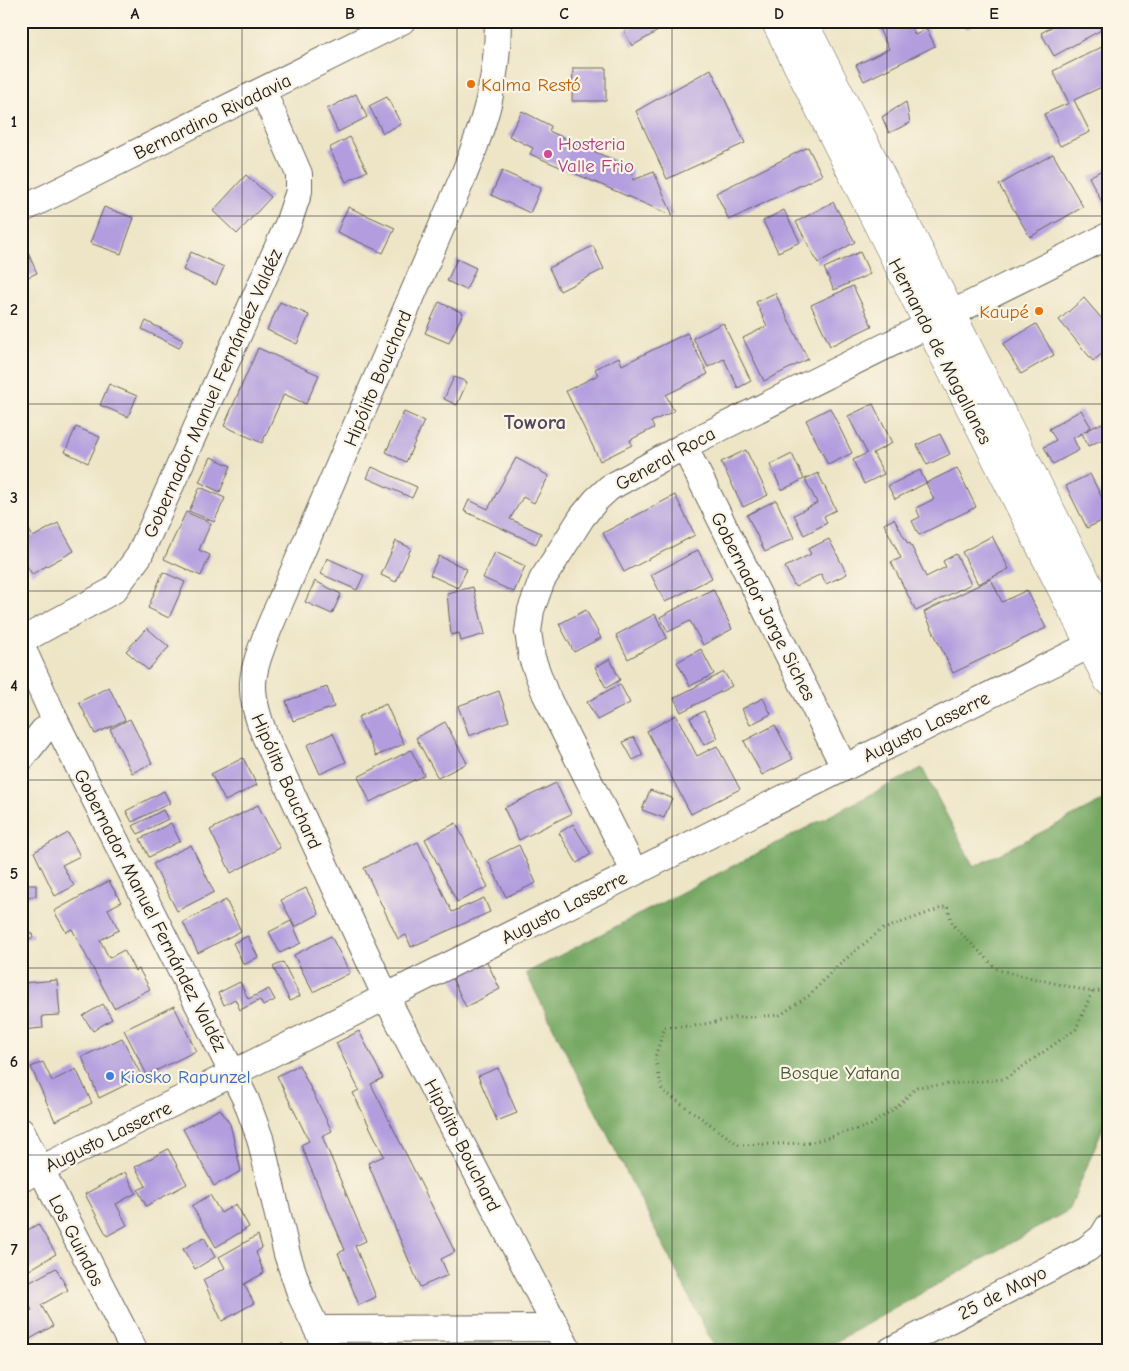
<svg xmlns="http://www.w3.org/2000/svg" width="1129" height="1371" viewBox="0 0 1129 1371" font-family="'Comic Neue',sans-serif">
<rect width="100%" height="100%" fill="#fcf5e5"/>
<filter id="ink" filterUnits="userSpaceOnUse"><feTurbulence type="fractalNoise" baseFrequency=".02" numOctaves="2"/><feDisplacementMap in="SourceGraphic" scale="10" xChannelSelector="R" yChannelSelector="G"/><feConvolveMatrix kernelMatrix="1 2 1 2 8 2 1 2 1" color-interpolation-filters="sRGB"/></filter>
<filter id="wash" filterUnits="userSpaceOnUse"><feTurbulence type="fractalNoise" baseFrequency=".0096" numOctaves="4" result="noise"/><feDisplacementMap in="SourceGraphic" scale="20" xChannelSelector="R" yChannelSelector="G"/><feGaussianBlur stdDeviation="1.12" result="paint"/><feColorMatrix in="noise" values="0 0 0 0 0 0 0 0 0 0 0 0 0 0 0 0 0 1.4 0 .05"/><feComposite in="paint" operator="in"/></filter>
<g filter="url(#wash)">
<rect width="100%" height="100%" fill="#eee5c7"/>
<path fill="#76a863" stroke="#496240" d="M922 768 974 867 1108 798V1115L1069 1210 821 1350H716L526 973Z"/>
<g id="blocks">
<g fill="#b39ddf">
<path d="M642 21H652L658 31 632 46 624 31Z"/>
<path d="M875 21H908L915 35 927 29 935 46 864 81 856 65 889 49Z"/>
<path d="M964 21H982L967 29Z"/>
<path d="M1062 21H1096L1101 30 1054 56 1041 33Z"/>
<path d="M1108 44V84L1074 100 1090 132 1060 146 1044 114 1069 103 1053 71Z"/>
<path d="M573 68H606V101H572Z"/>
<path d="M711 69 745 143 667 179 636 111Z"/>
<path d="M356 94 367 117 338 132 327 109Z"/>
<path d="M387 97 401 124 383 133 369 106Z"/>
<path d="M906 102 910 123 889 133 882 117Z"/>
<path d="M522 111 551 126 549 131 631 168 633 180 654 172 673 216 530 154 533 148 509 136Z"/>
<path d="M350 137 367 171 346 182 329 148Z"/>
<path d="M808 147 822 175 729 220 716 193Z"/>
<path d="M1053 154 1083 207 1030 237 999 185Z"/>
<path d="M1108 167V206L1105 208 1089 177Z"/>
<path d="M502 171 541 188 530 213 491 195Z"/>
<path d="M246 175 271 197 237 234 213 211Z"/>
<path d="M833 202 855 242 818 263 796 222Z"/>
<path d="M104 207 134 218 121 254 90 243Z"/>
<path d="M348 207 395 228 383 253 337 232Z"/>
<path d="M784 210 800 242 778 252 763 221Z"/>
<path d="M21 237 37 273 21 280Z"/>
<path d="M593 246 604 269 560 291 549 268Z"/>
<path d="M191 252 224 267 216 285 183 270Z"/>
<path d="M860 252 870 274 834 290 824 268Z"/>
<path d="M457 259 476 268 466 290 447 281Z"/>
<path d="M853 286 872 326 830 346 811 305Z"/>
<path d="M775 293 808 359 764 381 743 338 767 326 756 302Z"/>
<path d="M1084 298 1108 326V349L1093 361 1059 320Z"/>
<path d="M280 302 309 315 297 344 267 330Z"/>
<path d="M439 302 463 313 449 343 425 333Z"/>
<path d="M146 321 183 340 179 348 142 329Z"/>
<path d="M723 323 751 381 738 388 724 359 708 367 693 338Z"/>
<path d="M1036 324 1054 355 1021 374 1003 344Z"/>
<path d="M687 333 708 374 666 395 674 411 651 422 654 428 630 440 632 445 600 461 566 391 598 375 595 369 619 357 622 365Z"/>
<path d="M258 348 319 375 306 404 284 394 262 443 224 426Z"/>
<path d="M454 377 467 382 457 405 444 399Z"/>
<path d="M109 384 137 396 128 417 100 405Z"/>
<path d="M873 404 892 443 873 453 884 474 864 484 853 460 867 453 848 416Z"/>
<path d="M830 408 852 453 828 465 806 420Z"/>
<path d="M1081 410 1091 427 1084 432 1102 423 1108 437 1088 446 1082 433 1073 438 1079 450 1053 464 1044 447 1056 440 1049 429Z"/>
<path d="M404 412 424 421 406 462 386 452Z"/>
<path d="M76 427 100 437 88 463 65 452Z"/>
<path d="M940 434 950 454 927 465 917 445Z"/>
<path d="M746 450 768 495 743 507 721 462Z"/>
<path d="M792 454 804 479 782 490 770 465Z"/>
<path d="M211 457 231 466 220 492 199 482Z"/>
<path d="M516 458 549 476 534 503 523 497 510 519 541 533 536 544 464 511 469 500 488 509Z"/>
<path d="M372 467 417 487 412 498 367 478Z"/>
<path d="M957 468 976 507 919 535 912 521 920 517 916 508 934 499 926 483 895 499 888 486 920 470 926 483Z"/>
<path d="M818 473 836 510 824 516 827 523 804 535 794 515 817 503 805 479Z"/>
<path d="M1090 474 1108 510V518L1087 528 1066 486Z"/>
<path d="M200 487 225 498 214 522 189 511Z"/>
<path d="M675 495 695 535 624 572 603 533Z"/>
<path d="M776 500 794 538 765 552 747 515Z"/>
<path d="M186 512 211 523 199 550 210 555 201 576 164 559Z"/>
<path d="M894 519 908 544 910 543 926 577 946 567 943 561 956 554 971 584 916 611 891 562 901 558 884 524Z"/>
<path d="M24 521 33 537 58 523 74 551 32 574 21 556V523Z"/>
<path d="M992 536 1009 569 978 584 962 552Z"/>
<path d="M829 539 847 574 826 584 821 574 795 587 785 567 811 554 808 549Z"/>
<path d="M396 541 411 548 396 582 381 575Z"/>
<path d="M698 550 712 578 665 602 651 575Z"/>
<path d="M495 552 525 566 514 592 483 578Z"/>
<path d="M439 556 467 569 458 588 430 575Z"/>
<path d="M327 558 364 575 357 590 321 574Z"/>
<path d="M163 572 185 582 169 618 148 608Z"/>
<path d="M991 579 1002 602 1027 590 1046 628 953 673 924 612Z"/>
<path d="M315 581 341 594 332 614 305 602Z"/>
<path d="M473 587 485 634 461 641 459 633 451 635 447 593Z"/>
<path d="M713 589 732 629 703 645 690 621 668 632 660 617Z"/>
<path d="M586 610 601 638 574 652 559 624Z"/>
<path d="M655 614 667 638 628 659 616 635Z"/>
<path d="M147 628 169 647 148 670 126 651Z"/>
<path d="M701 649 714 674 690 686 677 662Z"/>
<path d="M610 659 620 680 606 688 595 667Z"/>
<path d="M724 672 732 686 681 712 674 698Z"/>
<path d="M620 684 630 703 597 720 587 702Z"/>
<path d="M109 687 125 720 95 734 79 702Z"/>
<path d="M327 687 334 707 293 721 286 701Z"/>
<path d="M499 691 509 721 469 736 458 706Z"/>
<path d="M763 698 771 714 750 725 742 709Z"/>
<path d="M386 704 404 744 376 756 358 717Z"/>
<path d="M704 711 718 738 704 745 690 718Z"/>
<path d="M676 715 697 756 717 746 740 789 691 814 647 731Z"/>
<path d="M130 719 152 763 132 773 110 729Z"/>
<path d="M445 722 467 763 438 778 416 738Z"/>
<path d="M775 725 793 759 762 775 744 741Z"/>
<path d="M333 733 346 762 320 774 307 745Z"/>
<path d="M634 737 643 755 633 760 623 742Z"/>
<path d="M411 750 424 775 370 802 358 777Z"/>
<path d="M243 758 257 785 225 801 211 774Z"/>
<path d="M556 783 571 814 519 840 504 808Z"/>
<path d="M650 790 672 798 664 818 642 810Z"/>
<path d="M164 791 170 803 132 822 126 811Z"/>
<path d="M258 805 280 848 231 873 210 830Z"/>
<path d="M163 810 168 819 138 834 133 826Z"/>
<path d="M171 823 180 841 149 857 140 839Z"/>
<path d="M456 823 488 887 457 902 425 839Z"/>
<path d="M573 824 591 854 577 863 559 833Z"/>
<path d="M68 833 80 856 62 865 74 886 55 896 34 852Z"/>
<path d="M418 842 452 912 484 898 490 912 411 947 406 935 398 939 364 868Z"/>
<path d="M191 845 214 892 177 911 153 864Z"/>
<path d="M519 845 536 883 506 897 488 860Z"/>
<path d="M109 881 121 902 108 909 119 930 100 940 109 958 124 950 135 971 139 969 150 989 114 1008 72 929 66 932 54 911Z"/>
<path d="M24 885H36V896L24 897Z"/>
<path d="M306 888 319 914 295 927 281 900Z"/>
<path d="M226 900 241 931 198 953 183 922Z"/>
<path d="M291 921 301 943 280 953 269 932Z"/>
<path d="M32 933 33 938 21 940V934Z"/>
<path d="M248 936 258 957 244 965 233 943Z"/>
<path d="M331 936 350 973 313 992 294 955Z"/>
<path d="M486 960 500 989 466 1007 452 978Z"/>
<path d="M283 962 300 996 290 1001 273 967Z"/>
<path d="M57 980 60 1015 42 1016 43 1028 21 1030V983Z"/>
<path d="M240 982 248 999 269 989 275 1000 263 1006 260 1000 240 1010 235 999 224 1005 218 993Z"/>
<path d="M103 1004 112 1019 93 1031 83 1016Z"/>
<path d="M174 1006 196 1051 147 1075 124 1030Z"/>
<path d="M359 1031 383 1078 371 1084 455 1252 441 1259 448 1275 420 1287 368 1163 384 1156 353 1093 359 1090 336 1043Z"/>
<path d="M122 1038 142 1077 99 1098 82 1057Z"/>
<path d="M43 1062 52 1081 76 1069 92 1103 55 1121 31 1067Z"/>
<path d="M299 1065 332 1131 322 1136 366 1241 355 1246 376 1297 359 1305 338 1253 345 1250 301 1145 309 1141 277 1076Z"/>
<path d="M498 1068 517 1113 497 1121 478 1076Z"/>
<path d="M220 1109 230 1124 241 1171 214 1186 183 1129Z"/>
<path d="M168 1149 187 1184 146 1206 138 1190 146 1186 135 1167Z"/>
<path d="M125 1172 136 1193 116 1204 127 1225 107 1236 85 1194Z"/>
<path d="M210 1195 221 1213 236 1204 249 1227 216 1247 192 1206Z"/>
<path d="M38 1224 56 1254 21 1275V1234Z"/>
<path d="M258 1235 262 1248 256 1252 264 1273 244 1284 254 1303 222 1321 203 1280 225 1268 219 1257Z"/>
<path d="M204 1237 215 1257 195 1269 183 1249Z"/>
<path d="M56 1268 68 1290 41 1305 53 1326 21 1344V1316L32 1310 21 1292V1287Z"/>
<path d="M282 1343 286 1350H271Z"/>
</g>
</g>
</g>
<g filter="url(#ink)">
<use href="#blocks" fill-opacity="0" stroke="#666258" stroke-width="1"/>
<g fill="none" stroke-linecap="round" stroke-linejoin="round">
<g stroke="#666258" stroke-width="28">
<g id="street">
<path d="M498 21C498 81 485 122 463 177L269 628C251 675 246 687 265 736L386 997 568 1350"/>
<path d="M21 210 402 21"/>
<path d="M684 446 844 767"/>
<path d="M21 641 114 590 139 556 288 224 299 191V174L263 91"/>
<path d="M21 645 56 722 246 1100 260 1138 287 1254 301 1296 327 1350"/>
<path d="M21 759 43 731 56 722"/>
<path d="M634 871 545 693 532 658 528 632 531 610 542 580 582 517 596 500 609 488 684 446 1108 236"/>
<path d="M21 1131 134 1350"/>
<path d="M21 1179 1108 636"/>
<path d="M317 1329 557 1328"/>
<path d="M891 1350 1087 1249 1102 1237 1108 1227"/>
</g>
</g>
<g stroke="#666258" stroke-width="29">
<g id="secondary">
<path d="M775 21 1108 681"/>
<path d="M803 21 1108 623"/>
</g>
</g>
<path stroke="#666258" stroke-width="3" stroke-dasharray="1 4" stroke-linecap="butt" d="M1092 992 1076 1029 1005 1079 917 1087 898 1106 871 1125 809 1143 739 1145 662 1090 655 1057 665 1027 694 1026 735 1018 780 1015 810 995 837 966 881 930 947 906 953 925 998 970 1092 992 1108 990"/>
<use href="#street" stroke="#fff" stroke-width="26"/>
<use href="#secondary" stroke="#fff" stroke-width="28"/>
</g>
</g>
<path fill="none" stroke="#1c1c1c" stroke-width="1" stroke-opacity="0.55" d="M242 21V1350M457 21V1350M672 21V1350M887 21V1350M21 216H1108M21 404H1108M21 591H1108M21 780H1108M21 968H1108M21 1155H1108"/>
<g fill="#e8710a" stroke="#fcf5e5" stroke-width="2">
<circle cx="471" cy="84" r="5"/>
<circle cx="1039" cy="311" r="5"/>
</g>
<circle fill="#d1479c" stroke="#fcf5e5" stroke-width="2" cx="548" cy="154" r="5"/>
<circle fill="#3f7fe0" stroke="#fcf5e5" stroke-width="2" cx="110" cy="1076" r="5"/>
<g text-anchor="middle" stroke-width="4.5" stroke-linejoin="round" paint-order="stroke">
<g font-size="19" fill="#c56008" stroke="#fcf5e5" text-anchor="start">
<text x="481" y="91">Kalma Restó</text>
<text x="1029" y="318" text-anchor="end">Kaupé</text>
</g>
<g font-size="19" fill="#1c1c1c" stroke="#fcf5e5">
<text transform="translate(212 116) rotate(-26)" y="7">Bernardino Rivadavia</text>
<text transform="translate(941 351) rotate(63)" y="7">Hernando de Magallanes</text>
<text transform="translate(377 378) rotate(-67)" y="7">Hipólito Bouchard</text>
<text transform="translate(212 393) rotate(-66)" y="7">Gobernador Manuel Fernández Valdéz</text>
<text transform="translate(665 458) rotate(-29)" y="7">General Roca</text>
<text transform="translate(764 606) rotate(63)" y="7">Gobernador Jorge Siches</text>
<text transform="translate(926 726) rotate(-26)" y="7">Augusto Lasserre</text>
<text transform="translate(287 781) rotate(66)" y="7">Hipólito Bouchard</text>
<text transform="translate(564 907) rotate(-27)" y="7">Augusto Lasserre</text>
<text transform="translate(151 910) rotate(63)" y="7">Gobernador Manuel Fernández Valdéz</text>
<text transform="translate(108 1136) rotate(-26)" y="7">Augusto Lasserre</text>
<text transform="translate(463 1145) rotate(63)" y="7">Hipólito Bouchard</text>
<text transform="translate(77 1240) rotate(63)" y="7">Los Guindos</text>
<text transform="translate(1002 1292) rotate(-27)" y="7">25 de Mayo</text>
</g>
<g font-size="19" fill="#b23c85" stroke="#fcf5e5" text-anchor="start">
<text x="558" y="150">Hosteria<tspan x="558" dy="22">Valle Frio</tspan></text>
</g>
<g font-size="19" fill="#46563a" stroke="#fcf5e5">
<text x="840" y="1079">Bosque Yatana</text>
</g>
<g font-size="19" fill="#366cbe" stroke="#fcf5e5" text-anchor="start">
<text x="120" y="1083">Kiosko Rapunzel</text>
</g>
<g font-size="21" font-weight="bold" fill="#514960" stroke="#fcf5e5">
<text x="535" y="429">Towora</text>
</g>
</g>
<rect width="1129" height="1371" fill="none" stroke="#fcf5e5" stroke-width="55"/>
<rect x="28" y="28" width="1074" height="1316" fill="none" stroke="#1c1c1c" stroke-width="2"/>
<g font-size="16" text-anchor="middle" font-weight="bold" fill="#1c1c1c">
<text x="135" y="19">A</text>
<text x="350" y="19">B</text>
<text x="564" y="19">C</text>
<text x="779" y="19">D</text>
<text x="994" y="19">E</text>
<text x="14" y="127">1</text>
<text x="14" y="315">2</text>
<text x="14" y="503">3</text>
<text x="14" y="691">4</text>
<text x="14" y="879">5</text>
<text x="14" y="1067">6</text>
<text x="14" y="1255">7</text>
</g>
</svg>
